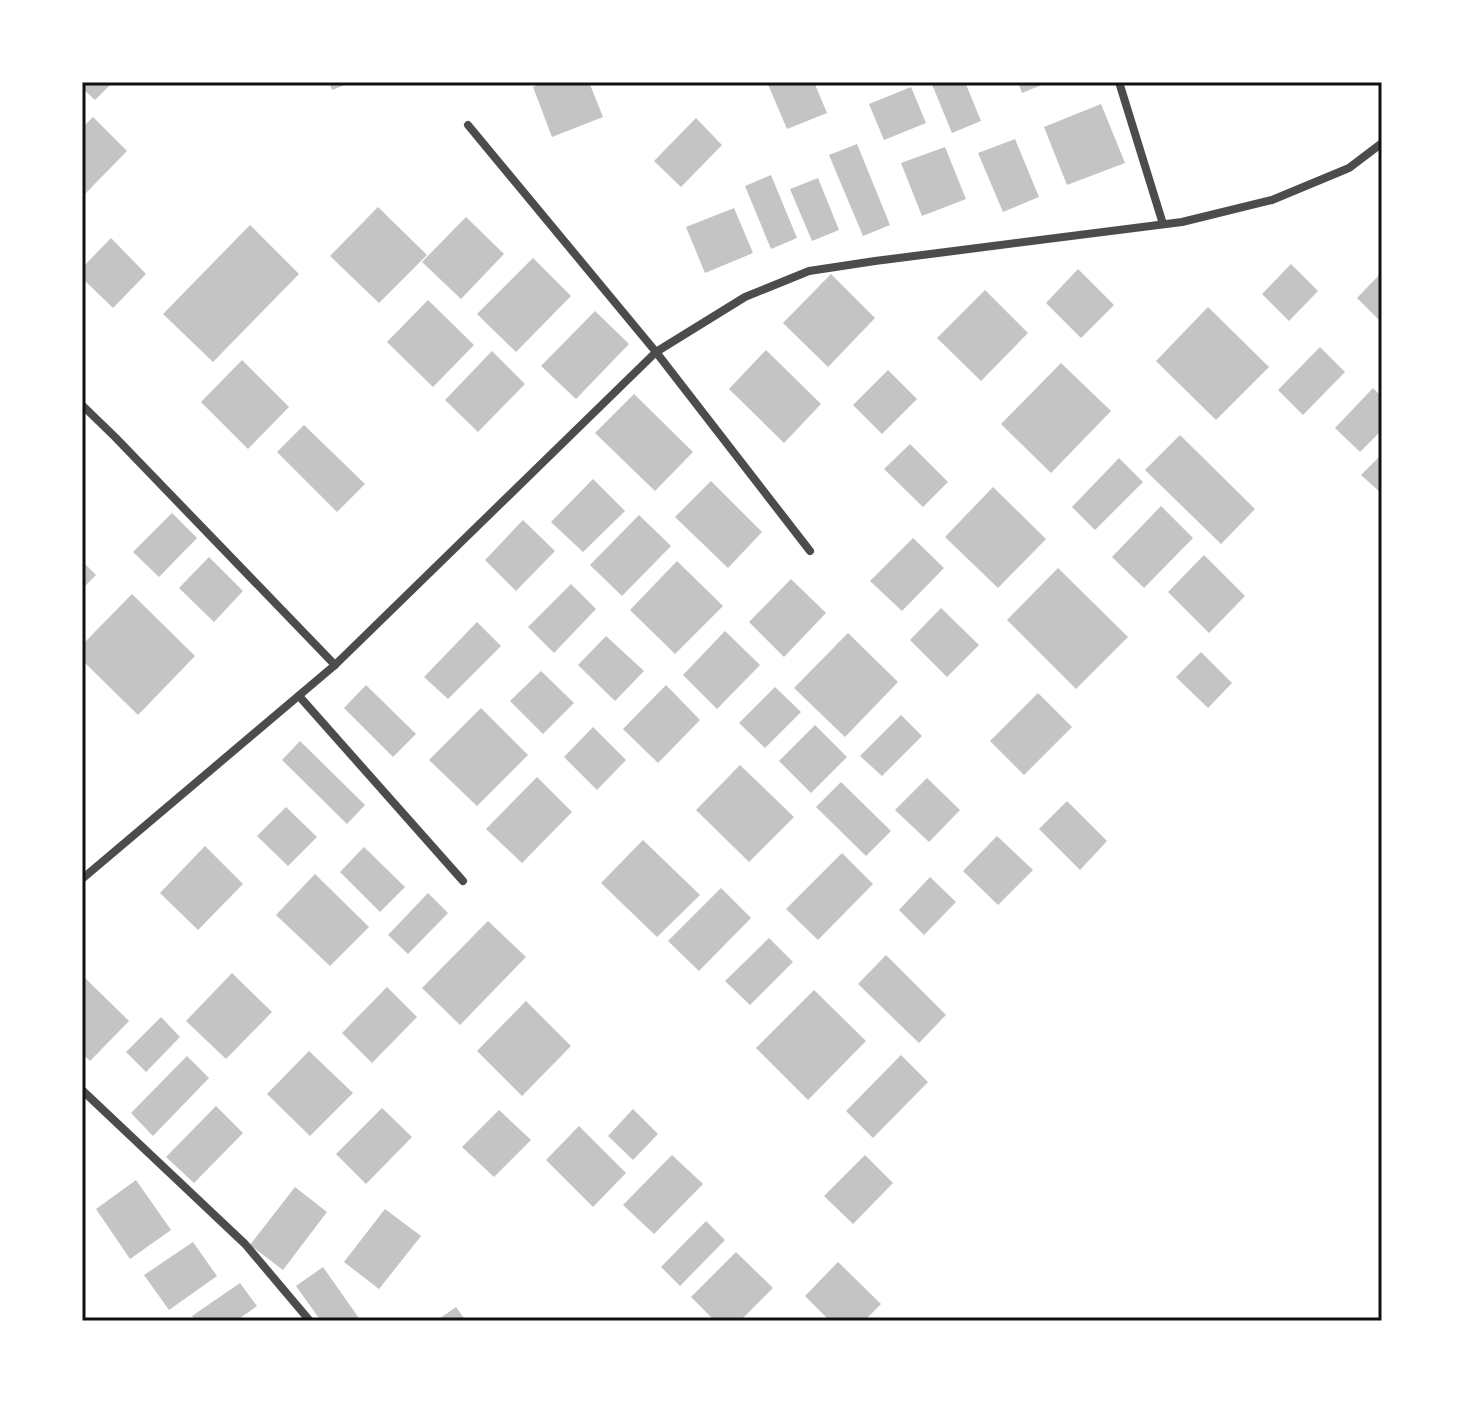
<svg xmlns="http://www.w3.org/2000/svg" width="1464" height="1403" viewBox="0 0 1464 1403" font-family="'Roboto Serif',serif">
<rect width="100%" height="100%" fill="#fff"/>
<g fill="#c4c4c4">
<path d="M82 82H113L95 100 82 88Z"/>
<path d="M329 82H352L332 90Z"/>
<path d="M544 82H589L603 117 552 137 533 87Z"/>
<path d="M767 82H814L827 113 787 129Z"/>
<path d="M931 82H965L981 121 952 133Z"/>
<path d="M1018 82H1049L1022 93Z"/>
<path d="M911 87 926 123 884 140 869 104Z"/>
<path d="M1101 104 1125 163 1067 185 1044 127Z"/>
<path d="M93 117 127 151 82 197V128Z"/>
<path d="M696 118 722 145 681 187 654 161Z"/>
<path d="M1015 139 1039 197 1003 212 978 153Z"/>
<path d="M857 144 890 225 863 236 829 155Z"/>
<path d="M945 147 966 199 922 216 901 163Z"/>
<path d="M771 175 797 238 771 249 745 186Z"/>
<path d="M818 178 839 230 812 241 790 189Z"/>
<path d="M378 207 427 255 379 303 330 256Z"/>
<path d="M734 208 753 253 705 273 686 227Z"/>
<path d="M466 217 504 254 461 299 422 262Z"/>
<path d="M250 225 299 274 213 362 163 314Z"/>
<path d="M111 238 146 274 113 308 82 278V268Z"/>
<path d="M533 258 571 296 516 352 477 314Z"/>
<path d="M1291 264 1318 291 1289 321 1262 294Z"/>
<path d="M1078 269 1114 305 1081 338 1046 303Z"/>
<path d="M1382 272V323L1357 298Z"/>
<path d="M831 274 875 318 828 367 783 323Z"/>
<path d="M985 290 1028 333 981 381 937 338Z"/>
<path d="M428 300 474 345 433 387 387 342Z"/>
<path d="M1208 307 1269 367 1216 420 1156 361Z"/>
<path d="M595 311 629 344 576 399 541 366Z"/>
<path d="M1320 347 1345 372 1303 415 1278 390Z"/>
<path d="M766 350 821 404 784 443 729 389Z"/>
<path d="M492 351 525 384 478 432 445 400Z"/>
<path d="M242 360 289 407 248 449 201 402Z"/>
<path d="M1061 363 1111 411 1051 473 1001 424Z"/>
<path d="M888 370 917 399 882 434 853 405Z"/>
<path d="M1373 388 1382 397V430L1360 452 1335 428Z"/>
<path d="M634 394 693 452 655 491 595 433Z"/>
<path d="M304 425 365 484 337 512 277 452Z"/>
<path d="M1180 435 1255 509 1221 544 1145 470Z"/>
<path d="M910 444 948 482 923 507 884 469Z"/>
<path d="M1382 454V494L1361 475Z"/>
<path d="M1119 458 1143 482 1095 530 1072 507Z"/>
<path d="M593 479 625 511 583 552 551 522Z"/>
<path d="M711 481 762 532 728 568 675 517Z"/>
<path d="M993 487 1046 539 998 588 945 537Z"/>
<path d="M1161 506 1193 538 1144 588 1112 557Z"/>
<path d="M172 513 197 538 159 577 133 552Z"/>
<path d="M639 515 671 546 622 596 590 565Z"/>
<path d="M523 520 555 551 516 591 485 560Z"/>
<path d="M913 538 944 568 902 611 870 581Z"/>
<path d="M1204 555 1245 596 1209 633 1168 592Z"/>
<path d="M209 557 243 591 214 622 179 588Z"/>
<path d="M82 561 96 575 82 589Z"/>
<path d="M677 561 723 606 675 654 630 610Z"/>
<path d="M1058 568 1128 637 1076 689 1007 620Z"/>
<path d="M791 579 826 613 784 657 749 622Z"/>
<path d="M571 584 596 609 554 653 528 627Z"/>
<path d="M132 594 195 656 138 715 82 660V645Z"/>
<path d="M941 608 979 645 947 677 910 640Z"/>
<path d="M477 622 501 646 448 699 424 677Z"/>
<path d="M725 631 760 665 717 709 683 675Z"/>
<path d="M848 633 898 682 845 737 794 688Z"/>
<path d="M606 636 644 671 615 701 578 665Z"/>
<path d="M1201 652 1232 683 1208 708 1176 677Z"/>
<path d="M541 671 574 703 543 734 510 701Z"/>
<path d="M366 685 416 734 393 757 344 708Z"/>
<path d="M666 685 700 720 658 763 623 729Z"/>
<path d="M775 687 801 712 765 748 739 723Z"/>
<path d="M1038 693 1072 727 1024 775 990 741Z"/>
<path d="M481 708 528 755 477 806 429 760Z"/>
<path d="M901 715 922 736 882 776 860 756Z"/>
<path d="M815 725 847 757 811 793 779 761Z"/>
<path d="M593 727 626 760 597 790 564 757Z"/>
<path d="M300 741 365 805 347 824 282 760Z"/>
<path d="M740 765 794 817 749 862 696 810Z"/>
<path d="M537 777 572 812 522 863 486 829Z"/>
<path d="M927 778 960 810 929 842 895 810Z"/>
<path d="M841 782 891 831 866 856 816 807Z"/>
<path d="M1067 801 1107 841 1080 870 1039 829Z"/>
<path d="M286 807 317 837 288 866 257 836Z"/>
<path d="M997 836 1033 870 998 905 963 871Z"/>
<path d="M643 840 700 895 657 937 601 883Z"/>
<path d="M205 846 243 884 198 930 160 893Z"/>
<path d="M364 847 405 887 380 912 340 872Z"/>
<path d="M842 853 873 884 818 940 786 909Z"/>
<path d="M315 874 369 927 330 966 276 915Z"/>
<path d="M930 877 956 902 924 935 899 910Z"/>
<path d="M721 888 751 918 699 971 668 941Z"/>
<path d="M428 893 448 913 408 954 388 935Z"/>
<path d="M488 921 526 957 460 1025 422 988Z"/>
<path d="M769 938 793 962 750 1005 725 981Z"/>
<path d="M886 955 946 1015 919 1043 858 984Z"/>
<path d="M232 973 272 1012 226 1059 186 1021Z"/>
<path d="M82 975 129 1021 90 1061 82 1053Z"/>
<path d="M387 987 417 1017 372 1063 342 1033Z"/>
<path d="M814 990 866 1041 808 1100 756 1048Z"/>
<path d="M526 1001 571 1046 522 1096 477 1051Z"/>
<path d="M161 1017 180 1037 146 1072 126 1052Z"/>
<path d="M309 1051 353 1093 310 1136 267 1094Z"/>
<path d="M901 1055 928 1082 873 1138 846 1111Z"/>
<path d="M187 1056 209 1078 153 1136 131 1113Z"/>
<path d="M216 1106 243 1133 194 1183 166 1157Z"/>
<path d="M382 1108 412 1137 366 1184 336 1154Z"/>
<path d="M633 1109 658 1134 633 1160 608 1136Z"/>
<path d="M499 1110 531 1140 494 1177 462 1147Z"/>
<path d="M579 1126 626 1173 593 1207 546 1160Z"/>
<path d="M672 1155 703 1184 654 1234 623 1205Z"/>
<path d="M865 1155 893 1183 853 1224 824 1196Z"/>
<path d="M136 1180 171 1230 130 1259 96 1209Z"/>
<path d="M295 1187 327 1212 283 1270 250 1245Z"/>
<path d="M385 1209 421 1236 379 1289 344 1262Z"/>
<path d="M706 1221 725 1240 680 1286 661 1267Z"/>
<path d="M193 1242 217 1276 169 1310 144 1275Z"/>
<path d="M736 1252 773 1288 740 1321H715L691 1297Z"/>
<path d="M838 1262 881 1304 864 1321H830L805 1296Z"/>
<path d="M323 1267 361 1321H321L296 1286Z"/>
<path d="M240 1283 257 1306 236 1321H196L192 1316Z"/>
<path d="M456 1307 466 1321H436Z"/>
</g>
<g fill="none" stroke-linecap="round" stroke-linejoin="round">
<g stroke="#4c4c4c" stroke-width="8">
<path d="M1119 82 1163 224"/>
<path d="M468 125 656 352 810 551"/>
<path d="M82 405 115 437 335 665"/>
<path d="M299 696 463 881"/>
<path d="M82 879 335 665 656 352 745 297 809 271 875 261 1182 222 1272 200 1349 168 1382 143"/>
<path d="M82 1090 245 1244 310 1321"/>
</g>
</g>
<rect width="1464" height="1403" fill="none" stroke="#ffffff" stroke-width="168"/>
<rect x="84" y="84" width="1296" height="1235" fill="none" stroke="#111" stroke-width="3"/>
</svg>
